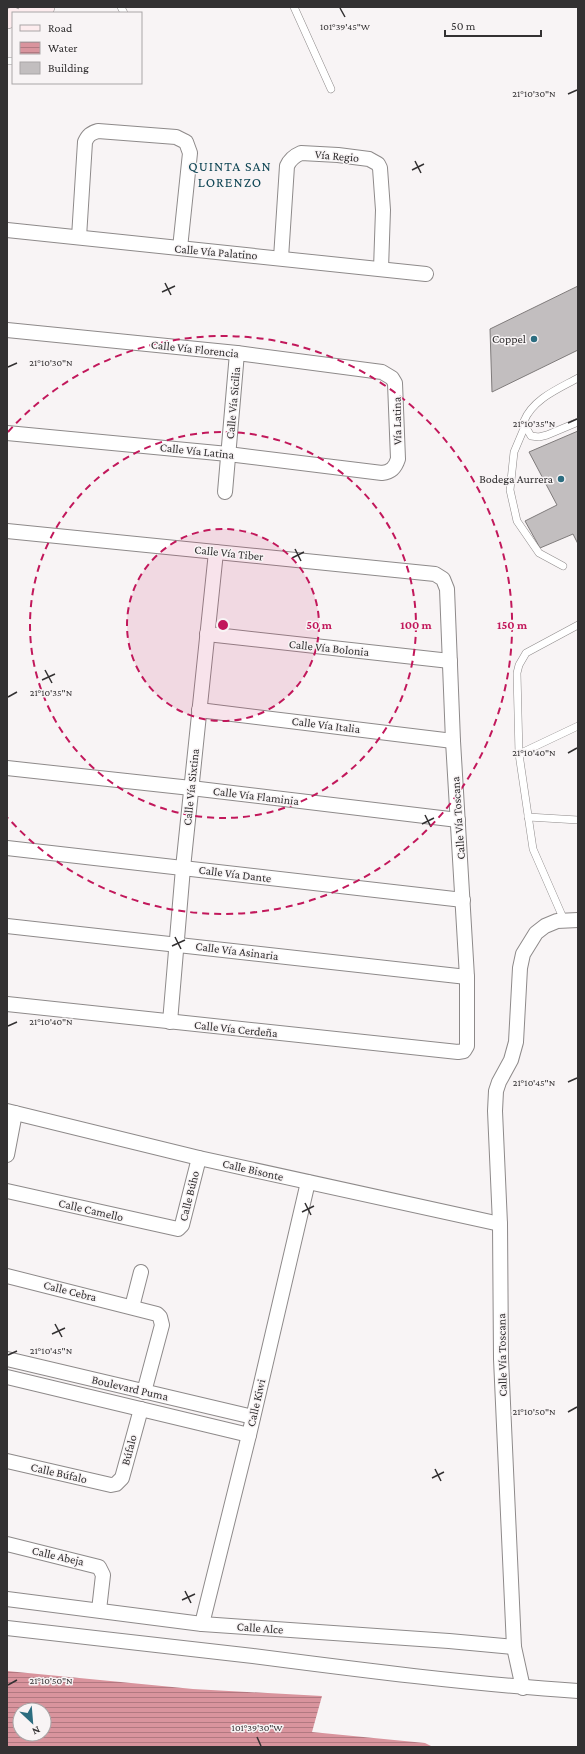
<svg xmlns="http://www.w3.org/2000/svg" width="585" height="1754" viewBox="0 0 585 1754" font-family="'Crimson Pro',serif">
<defs>
<pattern id="water-rules" width="6" height="5" patternUnits="userSpaceOnUse"><rect width="6" height="5" fill="#d9949d"/><path d="M0 2.5h6" fill="none" stroke="#b17981"/></pattern>
</defs>
<rect width="100%" height="100%" fill="#f8f4f5"/>
<path fill="url(#water-rules)" fill-rule="evenodd" d="M7 1671 193 1689 322 1696 312 1732 425 1743 433 1747H7ZM20 1710H44V1734H20Z"/>
<g fill="#c2bebf" stroke="#7f7b7b">
<path d="M578 286V350L492 392 490 329Z"/>
<path d="M578 431V544L573 534 540 548 525 521 557 505 529 452Z"/>
</g>
<g fill="none" stroke-linecap="round" stroke-linejoin="round">
<g stroke="#8e8a8a" stroke-width="8">
<g id="lane">
<path d="M121 7 124 13"/>
<path d="M294 7 331 89"/>
<path d="M7 61H13"/>
<path d="M578 378C558 389 533 399 524 421L525 426 531 436 539 437 547 435 578 422"/>
<path d="M525 426 514 452 510 490 517 521 539 553 563 566"/>
<path d="M519 754 578 726"/>
<path d="M528 817 578 820"/>
<path d="M564 920 533 849 519 754 517 673 519 665 526 653 578 625"/>
</g>
</g>
<g stroke="#8e8a8a" stroke-width="16">
<g id="street">
<path d="M7 230 426 274"/>
<path d="M79 237 85 142C88 135 91 133 98 131L176 137 186 142 190 153 180 248"/>
<path d="M281 258 287 166C290 159 294 156 301 153L338 155 369 159 378 164 380 168 383 210 381 269"/>
<path d="M7 330 237 353 382 372 392 378 395 383 398 459C395 468 391 472 382 473L228 454 7 433"/>
<path d="M225 492 237 353"/>
<path d="M7 531 435 574 443 579 447 589 453 741 467 977V1046L464 1051 458 1052 7 1004"/>
<path d="M207 634 450 661"/>
<path d="M199 710 453 741"/>
<path d="M7 768 191 788 458 820"/>
<path d="M7 848 463 900"/>
<path d="M7 926 467 977"/>
<path d="M170 1022 183 868 216 552"/>
<path d="M7 1111 199 1158 500 1224"/>
<path d="M7 1155 15 1113"/>
<path d="M7 1191 178 1229 182 1225 199 1158"/>
<path d="M7 1276 157 1314 160 1317 162 1325 144 1392"/>
<path d="M132 1307 141 1272"/>
<path d="M7 1359 253 1417"/>
<path d="M7 1377 249 1435"/>
<path d="M7 1461 111 1485 116 1484 122 1478 141 1409"/>
<path d="M7 1544 99 1567 103 1575 99 1610"/>
<path d="M7 1599 202 1624 449 1641 514 1647"/>
<path d="M202 1624 249 1435 308 1182"/>
<path d="M7 1628C89 1637 171 1646 253 1656 361 1670 469 1684 578 1691"/>
<path d="M523 1688 514 1647 501 1359 500 1224 495 1111 496 1091 499 1082 511 1060 516 1042 520 968 523 954 536 933 545 926 557 921 578 920"/>
</g>
</g>
<g stroke="#8e8a8a" stroke-width="20">
<g id="secondary">
<path d="M27 13 45 7"/>
<path d="M7 19 13 17"/>
</g>
</g>
<use href="#lane" stroke="#fff" stroke-width="7"/>
<use href="#street" stroke="#fff" stroke-width="14"/>
<use href="#secondary" stroke="#fdecee" stroke-width="19"/>
</g>
<path fill="none" stroke="#333132" stroke-width="1.5" d="M340 8 345 17M568 94 577 90M415 161 421 173M412 170 424 164M165 283 171 295M162 292 175 286M8 367 17 363M568 423 577 419M295 549 301 561M292 558 304 552M45 670 52 683M42 680 55 674M8 697 17 692M568 753 577 748M425 815 431 827M422 824 434 818M175 937 181 949M172 946 185 940M8 1026 17 1022M568 1082 577 1078M305 1203 311 1215M302 1212 314 1206M55 1324 62 1337M52 1334 65 1328M8 1355 17 1351M568 1412 577 1407M435 1469 441 1481M432 1478 444 1472M185 1591 191 1603M182 1600 195 1594M8 1685 17 1680M257 1737 261 1746"/>
<circle cx="223" cy="625" r="96" fill="#c2185b" fill-opacity=".12"/>
<g fill="none" stroke="#c2185b" stroke-width="2" stroke-dasharray="7 5">
<circle cx="223" cy="625" r="96"/>
<circle cx="223" cy="625" r="193"/>
<path d="M8 432A289 289 0 1 1 8 818"/>
</g>
<g fill="#2c6d80" stroke="#f8f4f5" stroke-width="1.5">
<circle cx="534" cy="339" r="4"/>
<circle cx="561" cy="479" r="4"/>
</g>
<g text-anchor="middle" stroke-width="3" stroke-linejoin="round" paint-order="stroke">
<g font-size="12" fill="#333132" stroke="#f8f4f5">
<text transform="translate(337 156) rotate(5)" y="4">Vía Regio</text>
<text transform="translate(216 252) rotate(5)" y="4">Calle Vía Palatino</text>
<text transform="translate(195 349) rotate(6)" y="4">Calle Vía Florencia</text>
<text transform="translate(233 403) rotate(-85)" y="4">Calle Vía Sicilia</text>
<text transform="translate(397 421) rotate(-91)" y="4">Vía Latina</text>
<text transform="translate(197 451) rotate(6)" y="4">Calle Vía Latina</text>
<text transform="translate(229 553) rotate(6)" y="4">Calle Vía Tiber</text>
<text transform="translate(329 648) rotate(6)" y="4">Calle Vía Bolonia</text>
<text transform="translate(326 725) rotate(7)" y="4">Calle Vía Italia</text>
<text transform="translate(191 787) rotate(-84)" y="4">Calle Vía Sixtina</text>
<text transform="translate(256 796) rotate(7)" y="4">Calle Vía Flaminia</text>
<text transform="translate(458 818) rotate(-94)" y="4">Calle Vía Toscana</text>
<text transform="translate(235 874) rotate(7)" y="4">Calle Vía Dante</text>
<text transform="translate(237 951) rotate(7)" y="4">Calle Vía Asinaria</text>
<text transform="translate(236 1029) rotate(6)" y="4">Calle Vía Cerdeña</text>
<text transform="translate(253 1170) rotate(13)" y="4">Calle Bisonte</text>
<text transform="translate(189 1196) rotate(-76)" y="4">Calle Búho</text>
<text transform="translate(91 1210) rotate(13)" y="4">Calle Camello</text>
<text transform="translate(70 1291) rotate(14)" y="4">Calle Cebra</text>
<text transform="translate(502 1355) rotate(-91)" y="4">Calle Vía Toscana</text>
<text transform="translate(130 1388) rotate(13)" y="4">Boulevard Puma</text>
<text transform="translate(256 1403) rotate(-77)" y="4">Calle Kiwi</text>
<text transform="translate(129 1450) rotate(-75)" y="4">Búfalo</text>
<text transform="translate(59 1473) rotate(13)" y="4">Calle Búfalo</text>
<text transform="translate(58 1556) rotate(13)" y="4">Calle Abeja</text>
<text transform="translate(260 1628) rotate(4)" y="4">Calle Alce</text>
</g>
<g font-size="12" fill="#333132" stroke="#f8f4f5" text-anchor="end">
<text x="526" y="343">Coppel</text>
<text x="553" y="483">Bodega Aurrera</text>
</g>
<g font-size="14" letter-spacing="1" fill="#114756" stroke="#f8f4f5">
<text x="230" y="171">QUINTA SAN<tspan x="230" dy="16">LORENZO</tspan></text>
</g>
</g>
<g font-size="10" text-anchor="middle" fill="#333132" stroke="#f8f4f5" stroke-width="3" stroke-linejoin="round" paint-order="stroke">
<text x="345" y="30">101°39'45"W</text>
<text x="534" y="97">21°10'30"N</text>
<text x="51" y="366">21°10'30"N</text>
<text x="534" y="427">21°10'35"N</text>
<text x="51" y="696">21°10'35"N</text>
<text x="534" y="756">21°10'40"N</text>
<text x="51" y="1025">21°10'40"N</text>
<text x="534" y="1086">21°10'45"N</text>
<text x="51" y="1354">21°10'45"N</text>
<text x="534" y="1415">21°10'50"N</text>
<text x="51" y="1684">21°10'50"N</text>
<text x="257" y="1731">101°39'30"W</text>
</g>
<circle cx="223" cy="625" r="6" fill="#c2185b" stroke="#f8f4f5" stroke-width="2"/>
<g font-size="12" text-anchor="middle" font-weight="bold" fill="#c2185b" stroke="#f8f4f5" stroke-width="3" stroke-linejoin="round" paint-order="stroke">
<text x="319" y="629">50 m</text>
<text x="416" y="629">100 m</text>
<text x="512" y="629">150 m</text>
</g>
<rect width="585" height="1754" fill="none" stroke="#333132" stroke-width="16"/>
<rect x="12" y="12" width="130" height="72" fill="#f8f4f5" stroke="#a9a6a7"/>
<rect x="20" y="25" width="20" height="6" fill="#fdecee" stroke="#a9a6a7"/>
<text x="48" y="32" font-size="12" fill="#333132">Road</text>
<rect x="20" y="42" width="20" height="12" fill="url(#water-rules)" stroke="#a9a6a7"/>
<text x="48" y="52" font-size="12" fill="#333132">Water</text>
<rect x="20" y="62" width="20" height="12" fill="#c2bebf" stroke="#a9a6a7"/>
<text x="48" y="72" font-size="12" fill="#333132">Building</text>
<g transform="translate(32 1722) rotate(154)"><circle r="19" fill="#f8f4f5" stroke="#a9a6a7"/>
<path d="M0-3L7 15L0 10L-7 15Z" fill="#2c6d80"/>
<text y="-6" font-size="11" font-weight="bold" text-anchor="middle" fill="#333132">N</text>
</g>
<path d="M445 30v6h96v-6" fill="none" stroke="#333132" stroke-width="2"/>
<text x="451" y="30" font-size="12" fill="#333132" stroke="#f8f4f5" stroke-width="3" paint-order="stroke">50 m</text>
</svg>
